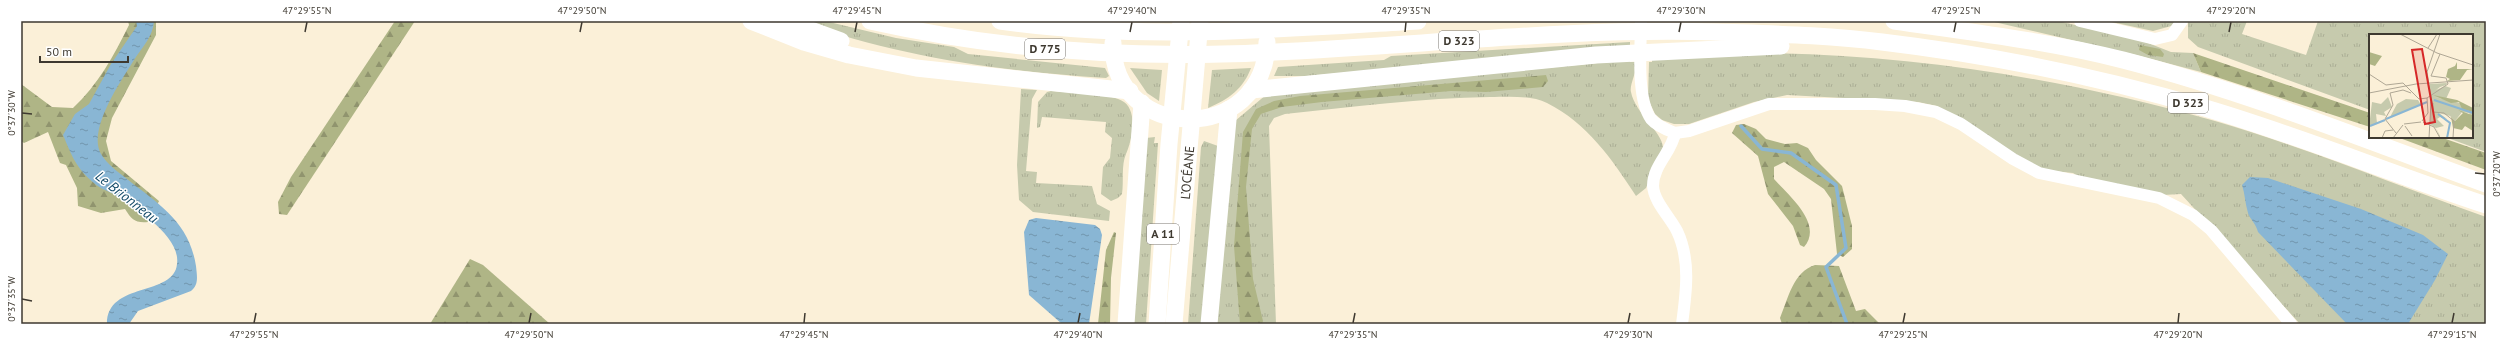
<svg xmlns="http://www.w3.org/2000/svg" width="2507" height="345" viewBox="0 0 2507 345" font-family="'PT Sans',sans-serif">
<defs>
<pattern id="grass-tufts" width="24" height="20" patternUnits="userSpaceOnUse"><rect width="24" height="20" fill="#c6caad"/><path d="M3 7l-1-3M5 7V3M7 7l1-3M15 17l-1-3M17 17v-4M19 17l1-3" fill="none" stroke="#abae95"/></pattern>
<pattern id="forest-firs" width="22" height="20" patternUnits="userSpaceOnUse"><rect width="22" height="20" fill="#afb586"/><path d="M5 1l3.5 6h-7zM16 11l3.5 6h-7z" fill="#90946e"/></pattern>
<pattern id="water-ripples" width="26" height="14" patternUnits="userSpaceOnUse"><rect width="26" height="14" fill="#89b6d4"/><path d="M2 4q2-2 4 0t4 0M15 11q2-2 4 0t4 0" fill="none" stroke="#7195ac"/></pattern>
</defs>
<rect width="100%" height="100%" fill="#fbf0d8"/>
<g fill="url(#grass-tufts)">
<path d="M798 21H825L896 38 954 47 968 54 1105 68 1109 76 1106 78C999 71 899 57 798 21Z"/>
<path d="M1990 21H2058L2143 41 2171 52 2193 53 2201 72 2136 55Z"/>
<path d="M2107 21H2177L2175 25 2153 31Z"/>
<path d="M2188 21H2247L2242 34 2306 55 2318 21H2486V152L2445 137H2472V35H2370V110L2198 47 2188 38Z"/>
<path d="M1630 42V48L1307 76H1274L1278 67 1384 60 1391 56Z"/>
<path d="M1757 53C1912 54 2066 79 2215 121 2307 148 2396 185 2486 217V322L2485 324H2300L2181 194 2163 195 2081 178 2073 173 2043 170 2017 156 1937 106 1918 102 1787 95 1754 102 1689 124H1674L1662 120 1655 114 1648 99 1649 62H1652V59Z"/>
<path d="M1630 60V62H1637C1637 71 1629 86 1631 92 1635 113 1662 132 1663 147L1646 188 1636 196C1612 159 1587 123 1547 103 1531 95 1508 97 1490 97 1422 98 1353 107 1285 114L1274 118 1269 126 1276 324H1216L1235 121 1267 94Z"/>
<path d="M1130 68 1162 70 1159 101 1147 93Z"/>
<path d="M1251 68C1243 89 1229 99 1208 108L1212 70Z"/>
<path d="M1021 89 1037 90 1032 99 1026 171 1037 172 1036 183 1092 186 1097 204 1110 211 1109 221 1033 212 1019 200 1017 165Z"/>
<path d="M1051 91C1069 93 1110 92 1124 102 1138 112 1132 141 1126 154 1121 165 1124 182 1122 194L1118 198 1111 201 1101 194 1103 167 1110 158 1112 138 1105 132 1106 122 1042 117 1040 127 1037 128 1038 102 1047 92Z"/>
<path d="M1155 137 1154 143H1158L1146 324H1131L1146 138Z"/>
<path d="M1204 141 1218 146 1203 324H1188L1201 147Z"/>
</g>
<g fill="url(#forest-firs)">
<path d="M128 21H156V35L112 118 106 141 111 161 159 201 148 222C135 223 132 220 125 209L101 213 78 206 77 188 66 165 60 163 48 132 24 143 21 141V84L52 107 73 108C98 85 114 55 129 25Z"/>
<path d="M395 21H415L287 215 279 214 278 202 291 177Z"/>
<path d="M2140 45 2160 49 2164 54 2163 57 2148 55 2139 50Z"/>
<path d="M2193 53 2370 113V127L2201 72Z"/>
<path d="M1546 75 1548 81 1543 87 1486 92 1451 91 1322 102 1282 107 1261 114 1252 129 1246 187 1253 279 1263 321 1262 324H1240L1234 246 1243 132 1256 109 1274 101 1300 96Z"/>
<path d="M1744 124 1756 129 1766 139 1785 144 1797 143 1808 148 1816 160 1842 186 1852 226V249L1843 257 1837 254 1831 199 1824 189 1784 162 1774 167V179C1788 195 1824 224 1804 247L1800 245 1793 226 1768 194 1758 156 1732 133 1736 125Z"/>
<path d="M2397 137H2440L2486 153V170Z"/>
<path d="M1114 232 1116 233 1111 278 1110 324H1098L1106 250Z"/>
<path d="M470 259 483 265 550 324H430Z"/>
<path d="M1815 265 1839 266 1856 311 1865 309 1880 324H1782L1780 318C1788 299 1793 272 1815 265Z"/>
</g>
<g fill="url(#water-ripples)">
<path d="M136 21H154C153 37 142 47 134 60 121 81 87 130 101 154 107 164 118 172 127 179 160 205 189 222 196 266 197 276 199 285 191 291L138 311 129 324H107C107 281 174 297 177 264 181 236 136 209 115 195 109 191 100 189 94 183 76 168 72 156 63 135L75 114 89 104 111 64 137 26Z"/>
<path d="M2250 177 2268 178 2361 209 2423 235 2448 254 2435 280 2408 324H2347L2258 232C2256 224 2250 219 2248 213 2245 203 2245 194 2242 185Z"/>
<path d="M1036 218 1095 225 1100 229 1102 235 1089 324H1062L1029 295 1024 232 1029 220Z"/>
</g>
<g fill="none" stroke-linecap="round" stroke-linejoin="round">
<path stroke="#89b6d4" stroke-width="3.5" d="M1741 126 1762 149 1791 153 1836 185 1846 248 1826 267 1847 324"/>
<g stroke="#fff" stroke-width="12">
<path d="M1641 21C1641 48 1636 98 1651 119 1657 126 1667 130 1675 133"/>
<path d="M2080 21 2155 39 2172 35 2182 21"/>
<path d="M1675 133 1689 131 1769 104H1875L1905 106 1936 112 1961 124 2013 159 2039 173 2159 198 2193 215 2211 230 2291 324"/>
<path d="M1675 133C1672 152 1653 165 1653 186 1654 202 1670 217 1677 231 1691 260 1686 294 1682 324"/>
</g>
<g stroke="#fff" stroke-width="17">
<path d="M751 21 804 42 849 55 916 68 1130 91"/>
<path d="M786 21 841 41"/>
<path d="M870 21C986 47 1104 57 1222 54 1387 50 1552 27 1717 32 1772 34 1828 35 1882 42 1991 55 2100 77 2205 108 2300 136 2392 174 2486 205"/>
<path d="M1000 21C1140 41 1278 29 1418 21"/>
<path d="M1894 21C1970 32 2048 41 2123 60 2247 92 2366 140 2486 184"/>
<path d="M1113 43C1112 143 1265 146 1267 42"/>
<path d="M1251 90 1596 55 1781 46"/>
<path d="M1126 324 1142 103"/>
<path d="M1157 324 1169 144 1181 21"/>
<path id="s1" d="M1174 324 1200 21"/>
<path d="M1209 324 1229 109"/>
</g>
</g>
<path fill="none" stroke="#3e3930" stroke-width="1.5" d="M305 32 307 22M580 32 582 22M855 32 857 22M1130 32 1132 22M1405 32 1406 22M1679 32 1681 22M1954 32 1956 22M2229 32 2231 22M22 113 32 114M2475 173 2485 174M22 299 32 301M254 323 256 313M529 323 531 313M804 323 805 313M1078 323 1080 313M1353 323 1355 313M1628 323 1630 313M1903 323 1905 313M2178 323 2179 313M2452 323 2454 313"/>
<g text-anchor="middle" stroke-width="3" stroke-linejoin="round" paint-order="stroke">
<g fill="#fff" stroke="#78746e" stroke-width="1">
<rect x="1439" y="31" width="40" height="20" rx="3"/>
<rect x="1025" y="39" width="40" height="20" rx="3"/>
<rect x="2168" y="93" width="40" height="20" rx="3"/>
<rect x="1147" y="224" width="32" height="20" rx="3"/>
</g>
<g font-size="12" font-weight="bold" fill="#3e3930">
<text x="1459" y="45">D 323</text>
<text x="1045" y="53">D 775</text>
<text x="2188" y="107">D 323</text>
<text x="1163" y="238">A 11</text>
</g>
<g font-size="13" fill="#3e3930" stroke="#fff">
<text dy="5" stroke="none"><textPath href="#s1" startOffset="152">L’OCÉANE</textPath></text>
</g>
<g font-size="14" font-style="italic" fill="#134a68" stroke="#fff">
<text transform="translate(127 197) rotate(38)" y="5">Le Brionneau</text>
</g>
</g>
<g transform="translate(2369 34)">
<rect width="104" height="104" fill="#fbf0d8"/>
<path d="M78 49 77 51 71 53 67 56 76 52 82 54 77 65 66 63 91 69 104 78V86L100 79 93 78 86 87 81 82 70 79 78 85 71 83 68 85 75 92 67 94 71 102V104L67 94 61 90V50ZM19 63 23 73 15 78 17 82 7 80 8 89 0 93 3 68 12 70ZM37 65 49 66 52 71 21 83 28 70Z" fill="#c6caad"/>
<path d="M0 18 13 22 6 32 0 30ZM88 28V35H104L98 36 91 46 78 47 81 45 77 43 79 35 86 32ZM64 61 88 66 104 74V78L93 75 90 68 82 69ZM89 76 103 81 104 97 96 92 93 96 84 94 82 83 86 87 94 79Z" fill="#afb586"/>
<path fill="none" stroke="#89b6d4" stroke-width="2" d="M65 66 104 79M69 80 81 89 78 104M17 85 58 68M1 92 16 86"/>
<path fill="none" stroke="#afa795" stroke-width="1" d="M31 0 68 19 104 31M59 14 68 0M0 40 17 51 34 49 50 65 58 64 79 50 77 44 62 42 71 20M0 59 47 50 104 46M64 69V78L75 79 85 87 84 104M63 70 58 38 71 0M53 87 59 79 58 64M54 88 65 93 71 104M35 90 52 88M36 92 43 102M27 99 16 85 24 71 21 59 34 56 42 59M13 104 16 97 24 96M24 104 34 91M60 104 62 68"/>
<path fill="#d62828" fill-opacity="0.15" stroke="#d62828" stroke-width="2" d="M53 15 66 88 56 90 43 16Z"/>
<rect width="104" height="104" fill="none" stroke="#3e3930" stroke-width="2"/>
</g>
<rect width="2507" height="345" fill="none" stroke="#ffffff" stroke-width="44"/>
<path d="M40 56v6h88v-6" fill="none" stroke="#3e3930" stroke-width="2"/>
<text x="46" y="56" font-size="12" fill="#3e3930" stroke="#ffffff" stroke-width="3" paint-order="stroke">50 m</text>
<rect x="22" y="22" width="2463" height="301" fill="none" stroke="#3e3930" stroke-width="1.5"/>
<g font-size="10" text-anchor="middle" fill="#3e3930">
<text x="307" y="14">47°29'55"N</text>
<text x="582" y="14">47°29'50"N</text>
<text x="857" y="14">47°29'45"N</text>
<text x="1132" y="14">47°29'40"N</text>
<text x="1406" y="14">47°29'35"N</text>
<text x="1681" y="14">47°29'30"N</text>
<text x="1956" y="14">47°29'25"N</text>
<text x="2231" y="14">47°29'20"N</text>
<text transform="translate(11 113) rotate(-90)" y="4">0°37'30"W</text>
<text transform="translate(2496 174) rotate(-90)" y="4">0°37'20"W</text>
<text transform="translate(11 299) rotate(-90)" y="4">0°37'35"W</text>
<text x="254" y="338">47°29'55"N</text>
<text x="529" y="338">47°29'50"N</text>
<text x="804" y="338">47°29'45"N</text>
<text x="1078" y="338">47°29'40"N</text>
<text x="1353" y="338">47°29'35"N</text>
<text x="1628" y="338">47°29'30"N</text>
<text x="1903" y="338">47°29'25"N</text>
<text x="2178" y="338">47°29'20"N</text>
<text x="2452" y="338">47°29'15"N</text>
</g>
</svg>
